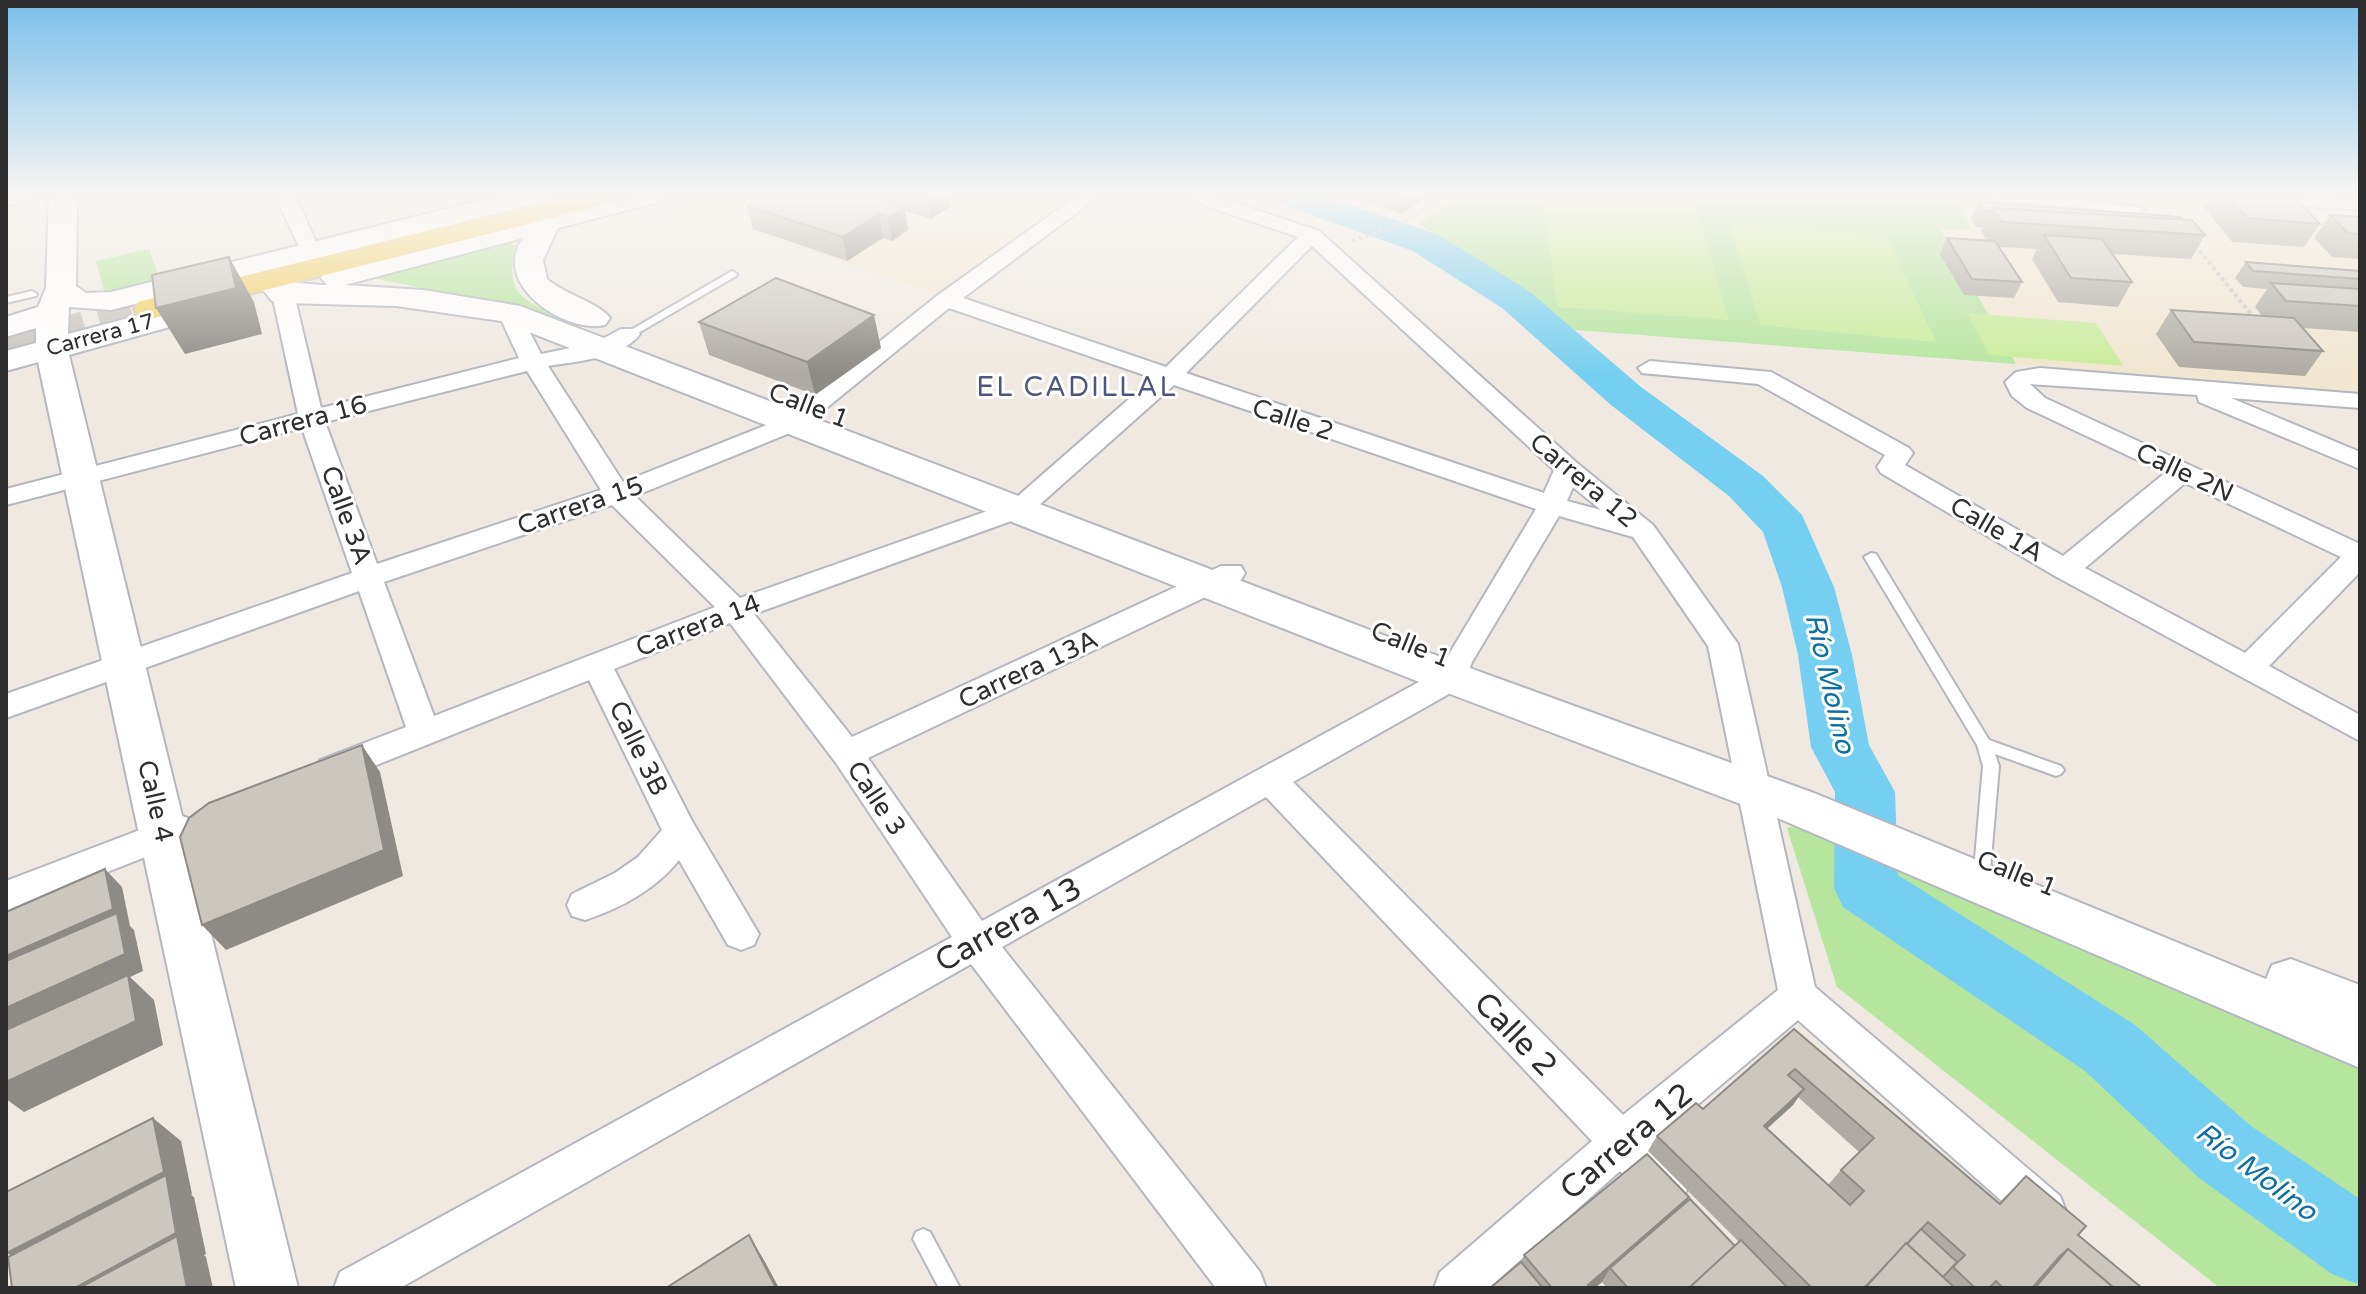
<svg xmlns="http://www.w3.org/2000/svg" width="2366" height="1294" viewBox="0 0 2366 1294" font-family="'Varela Round',sans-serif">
<rect width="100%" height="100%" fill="#efe9e1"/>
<g fill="#f0e6d1">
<path d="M726 193H1077L938 294 673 207Z"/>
<path d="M1958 193H2165L2360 206V397L2016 364 1939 228 1970 229Z"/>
</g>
<g fill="#b6e59e">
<path d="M1462 193H1958L1970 229H1940L2016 364 1575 330 1419 224Z"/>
<path d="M508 242 516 246C504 293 522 301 562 317V322L472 298 372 278Z"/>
<path d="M149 249 161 283 121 293 104 290 96 261Z"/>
<path d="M1803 823 2360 1053V1288H2220L1837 987 1787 828Z"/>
</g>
<g fill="#c9ec9a">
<path d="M1543 193H1692L1729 320 1557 307Z"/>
<path d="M1729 221 1886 235 1936 342 1760 325Z"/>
<path d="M1967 313 2096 323 2123 366 1989 355Z"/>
</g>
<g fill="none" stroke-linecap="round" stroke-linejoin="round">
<path fill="#75cff0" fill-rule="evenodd" d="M1263 193H1315L1439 235 1530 292 1641 387 1763 476 1802 515 1834 587 1852 655 1869 745 1895 792 1898 875 2135 1025 2251 1126 2360 1199V1285L2332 1274 2199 1178 2085 1071 1843 907 1834 888 1835 792 1811 747 1798 655 1782 587 1763 532 1729 496 1611 405 1502 308 1413 251 1269 200Z"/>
<path stroke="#c8c4bd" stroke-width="33" stroke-dasharray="33 16" stroke-linecap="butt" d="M6 350 150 309"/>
<g stroke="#b4b7c1" stroke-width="4">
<g id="lane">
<path d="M1958 193 2071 201 2097 193H2111L2083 202 2139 207 2144 210 2139 213 1962 197 1959 196Z"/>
<path d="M732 271 737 274 736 276 633 336 629 337 624 334Z"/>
<path d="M32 291 37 294 36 296 6 303V297Z"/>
<path d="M1871 553 1876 554 1989 740 2061 766 2064 770 2061 774 2056 776 1995 754 1999 766 1989 882 1987 887 1981 889 1975 887 1973 882 1983 766 1977 745 1864 557Z"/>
<path d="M923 1229 930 1232 960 1288H939L913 1239 916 1232Z"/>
</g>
</g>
<g stroke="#b4b7c1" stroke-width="4">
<g id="street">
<path d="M49 193 46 197 6 206V194Z"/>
<path d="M274 193H294L319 249 316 253H302Z"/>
<path d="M1081 193H1103L963 298 1166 367 1298 237 1180 197 1177 193H1206L1319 231 1577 463 1653 525 1738 644 1815 987 2060 1196 2066 1211 2060 1226 2045 1232 2030 1226 1798 1020 1651 1144 1681 1174 1687 1189 1681 1204 1666 1210 1651 1204 1620 1171 1489 1288H1434L1440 1272 1592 1141 1266 797 1002 947 1260 1272 1266 1288H1216L971 964 400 1288H334L340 1272 952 937 836 763 730 623 614 669 692 821 759 934 754 945 741 950 728 945 679 860C655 890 621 908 585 920L572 916 567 905 572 894 615 873 638 857 662 830 589 680 344 778 332 782 320 778 316 769 320 760 406 727 359 591 6 718V694L352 573 302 428 6 505V489L298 414 272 294 283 287 294 294 321 408 519 358 498 313 509 306 520 313 541 354 595 343 621 329H637L640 334C621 359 577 361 548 366L623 482 784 418 938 295ZM1312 246 1554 470 1544 493 1186 373ZM949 308 1153 378 1010 503 740 598 635 496 802 428ZM527 371 601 490 377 564 325 422ZM1174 385 1536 509 1439 671 982 921 868 758 1241 580 1245 573 1241 566H1221L852 737 754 614 1028 515ZM1573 487 1601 510 1567 501ZM612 505 715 607 434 716 384 582ZM1559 516 1633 537 1708 646 1778 990 1623 1115 1293 782 1463 686 1472 662Z"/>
<path d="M1650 361 1771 372 1909 448 1913 453 1905 465 2063 556 2165 473 2027 408 2012 396 2005 382 2016 372 2040 368 2360 394V408L2231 398 2360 452V469L2199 402 2197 395 2030 384 2045 398 2360 544V572L2269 666 2360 715V741L2055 576 1881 473 1877 467 1885 455 1758 384 1642 373 1638 368ZM2185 483 2341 557 2245 653 2085 568Z"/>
<path d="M179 815 191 819 196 829 191 839 6 912V881Z"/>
</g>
</g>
<g stroke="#b4b7c1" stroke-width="4">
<g id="secondary">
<path d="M49 193H77L76 286 86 293 111 292 511 193H558L554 199 111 310 69 307 68 334 216 295 227 297 231 304 227 311 69 355 298 1288H236L38 362 6 371V351L36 343V328L6 337V317L38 307 46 288Z"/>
<path d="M629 193H674L670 199 558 228 543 260 547 279C564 294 599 303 610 318L605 325C566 334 490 285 523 238L345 285 423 290 520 306 1467 667 1814 793 2266 979 2272 965 2291 959 2360 985V1068L1780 819 1437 689 501 321 396 306 283 303 272 301 262 289 266 283C281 279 309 285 327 285L321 278 325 272Z"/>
<path d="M2218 193 2360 194V210L2232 201 2222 199Z"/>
</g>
</g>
<g stroke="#c9c9c9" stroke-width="4">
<g id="primary">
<path d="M583 193H631L627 199 150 319 138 316 134 309 138 302Z"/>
<path d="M2336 193H2360V202L2340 199Z"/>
</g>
</g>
<g stroke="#c9c9c9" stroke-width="4" stroke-dasharray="4 3" stroke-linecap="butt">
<path d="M2153 197 2174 219"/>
<path d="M1352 241 1402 224 1447 193"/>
<path d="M2195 245 2254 318"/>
</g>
<use href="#lane" fill="#fff" fill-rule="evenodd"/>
<use href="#street" fill="#fff" fill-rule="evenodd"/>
<use href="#secondary" fill="#fff" fill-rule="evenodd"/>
<use href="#primary" fill="#f2d163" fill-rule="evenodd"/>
</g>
<g fill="#afaba4" fill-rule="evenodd">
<path d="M755 193H950L951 206 931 219 905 211 908 230 892 241 883 238 847 261 753 229 747 206 756 200Z"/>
<path d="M1337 193H1433L1401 214Z"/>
<path d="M2211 193H2291L2320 224 2304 247 2232 242 2203 206Z"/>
<path d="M1979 202 2184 220 2205 235 2191 259 2112 254 2132 282 2118 307 2058 302 2032 259 2037 249 1999 247 2022 282 2014 298 1964 295 1940 254 1947 238 1987 240 1981 231 1983 227H1976L1971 218Z"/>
<path d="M2330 215 2360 217V259L2332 257 2314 238Z"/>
<path d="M2246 262 2360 271V332L2303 328 2323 351 2305 376 2179 367 2156 334 2171 310 2262 316 2255 307 2267 289 2243 287 2235 278Z"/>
<path d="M699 322 881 348 815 395 709 355Z"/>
<path d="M1794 1029 1999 1203 2026 1176 2078 1235 2142 1288H1607L1602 1282 1595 1288H1490L1521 1262 1524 1255 1689 1197 1685 1204 1735 1246 1739 1242 1648 1151 1657 1136 1703 1109ZM1798 1097 1859 1152 1841 1170 1828 1185 1767 1129 1793 1105Z"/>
</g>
<g fill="#8e8b86">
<path d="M932 193H950L951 206 931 219 928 195Z"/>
<path d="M1404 193H1433L1401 214Z"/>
<path d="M904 207 908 230 892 241 888 217Z"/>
<path d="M879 214 883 238 847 261 843 237Z"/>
<path d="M229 257 254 302 262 334 185 354 156 308Z"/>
<path d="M874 315 881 348 815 395 807 362Z"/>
<path d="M362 745 380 772 403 876 226 950 202 925Z"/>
<path d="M105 869 122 887 130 926 134 930 143 971 130 977 154 1000 163 1045 24 1112 6 1099V956Z"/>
<path d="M1804 1089 1793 1105 1753 1141 1764 1126Z"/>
<path d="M153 1118 181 1141 192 1194 191 1195 194 1197 206 1254 204 1255 206 1257 213 1288H75L41 1274 7 1253Z"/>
<path d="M1689 1197 1675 1219 1610 1268 1602 1282 1595 1288H1586L1588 1285Z"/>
<path d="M749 1235 765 1262 779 1288H776Z"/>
</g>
<g fill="#cbc7bf" stroke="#8e8b86" stroke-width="2" fill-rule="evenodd">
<path d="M756 193H858L904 207 888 217 879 214 843 237 747 206 763 196 755 194Z"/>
<path d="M2225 193H2291L2320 224 2247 218Z"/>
<path d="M1979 202 2181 217 2184 220 1992 208 1991 211H1983Z"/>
<path d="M1992 208 2192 220 2205 235 2002 222Z"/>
<path d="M2330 215 2360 217V234L2348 233Z"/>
<path d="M2044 235 2102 239 2132 282 2071 278Z"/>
<path d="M1947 238 1995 241 2022 282 1972 279Z"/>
<path d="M229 257 236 288 156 308 152 275Z"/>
<path d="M2246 262 2360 271V279L2253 271Z"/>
<path d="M776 278 874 315 807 362 699 322Z"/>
<path d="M2271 283 2360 289V306L2286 301Z"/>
<path d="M2171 310 2294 318 2323 351 2194 342Z"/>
<path d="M362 745 384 850 202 925 180 837 189 818 209 803Z"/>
<path d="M105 869 113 909 6 956V912Z"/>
<path d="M117 913 125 954 6 1008V961Z"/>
<path d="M128 975 136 1021 6 1082V1030Z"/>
<path d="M1794 1029 2000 1204 2026 1176 2086 1226 2078 1235 2142 1288H2114L2068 1249 2060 1256 2032 1288H2003L1996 1281 1989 1288H1975L1953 1267 1965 1255 1928 1222 1864 1288H1812L1657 1136 1696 1103 1703 1109ZM1795 1069 1874 1138 1841 1170 1864 1191 1850 1205 1764 1126 1804 1089 1788 1075Z"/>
<path d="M153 1118 164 1172 7 1253 6 1192Z"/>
<path d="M1647 1154 1689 1197 1588 1285 1590 1288H1552L1524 1255Z"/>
<path d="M166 1175 176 1233 75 1288H12L8 1257Z"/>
<path d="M1690 1199 1735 1246 1689 1288H1628L1610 1268Z"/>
<path d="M1921 1229 1957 1262 1943 1277 1907 1244Z"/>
<path d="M749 1235 776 1288H666Z"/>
<path d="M177 1236 187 1288H79Z"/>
<path d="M1741 1240 1788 1288H1689Z"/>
<path d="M1906 1243 1955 1288H1865Z"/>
<path d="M2068 1249 2114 1288H2035Z"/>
<path d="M1521 1262 1543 1288H1490Z"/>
</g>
<linearGradient id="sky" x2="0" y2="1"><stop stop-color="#7abfeb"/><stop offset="0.52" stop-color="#f8f5f2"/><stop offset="1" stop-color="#f8f5f2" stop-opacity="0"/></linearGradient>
<rect width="2366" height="374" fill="url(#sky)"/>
<g text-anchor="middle" stroke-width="6" stroke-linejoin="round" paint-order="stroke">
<g font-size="22" fill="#2e2e2e" stroke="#fff">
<text transform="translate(100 334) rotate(-15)" y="8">Carrera 17</text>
</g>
<g font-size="26" fill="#2e2e2e" stroke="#fff">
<text transform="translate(809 405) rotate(21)" y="9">Calle 1</text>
<text transform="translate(1293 419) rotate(18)" y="9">Calle 2</text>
<text transform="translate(303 420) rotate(-15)" y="9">Carrera 16</text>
<text transform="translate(2185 472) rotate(25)" y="9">Calle 2N</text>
<text transform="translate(1584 480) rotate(40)" y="9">Carrera 12</text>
<text transform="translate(580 505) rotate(-19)" y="9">Carrera 15</text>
<text transform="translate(347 515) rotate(70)" y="9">Calle 3A</text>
<text transform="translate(1997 529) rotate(30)" y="9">Calle 1A</text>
<text transform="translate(698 625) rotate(-21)" y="9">Carrera 14</text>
<text transform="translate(1411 644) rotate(22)" y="9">Calle 1</text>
<text transform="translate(1028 669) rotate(-25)" y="9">Carrera 13A</text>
<text transform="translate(639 748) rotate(64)" y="9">Calle 3B</text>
<text transform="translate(877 798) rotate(56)" y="9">Calle 3</text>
<text transform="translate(156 801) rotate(77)" y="9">Calle 4</text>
<text transform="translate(2017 873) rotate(22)" y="9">Calle 1</text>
</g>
<g font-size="28" letter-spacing="2" fill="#4d5680" stroke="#fff">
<text x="1077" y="396">EL CADILLAL</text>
</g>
<g font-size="28" font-style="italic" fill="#0d6fa3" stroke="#fff">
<text transform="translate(1831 683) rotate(77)" y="10">Río Molino</text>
<text transform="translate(2257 1171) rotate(37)" y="10">Río Molino</text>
</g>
<g font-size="32" fill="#2e2e2e" stroke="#fff">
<text transform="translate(1008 924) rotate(-29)" y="11">Carrera 13</text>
<text transform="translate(1516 1034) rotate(46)" y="11">Calle 2</text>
<text transform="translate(1626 1141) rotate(-40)" y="11">Carrera 12</text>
</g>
</g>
<rect width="2366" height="1294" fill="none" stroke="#2e2e2e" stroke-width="16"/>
</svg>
